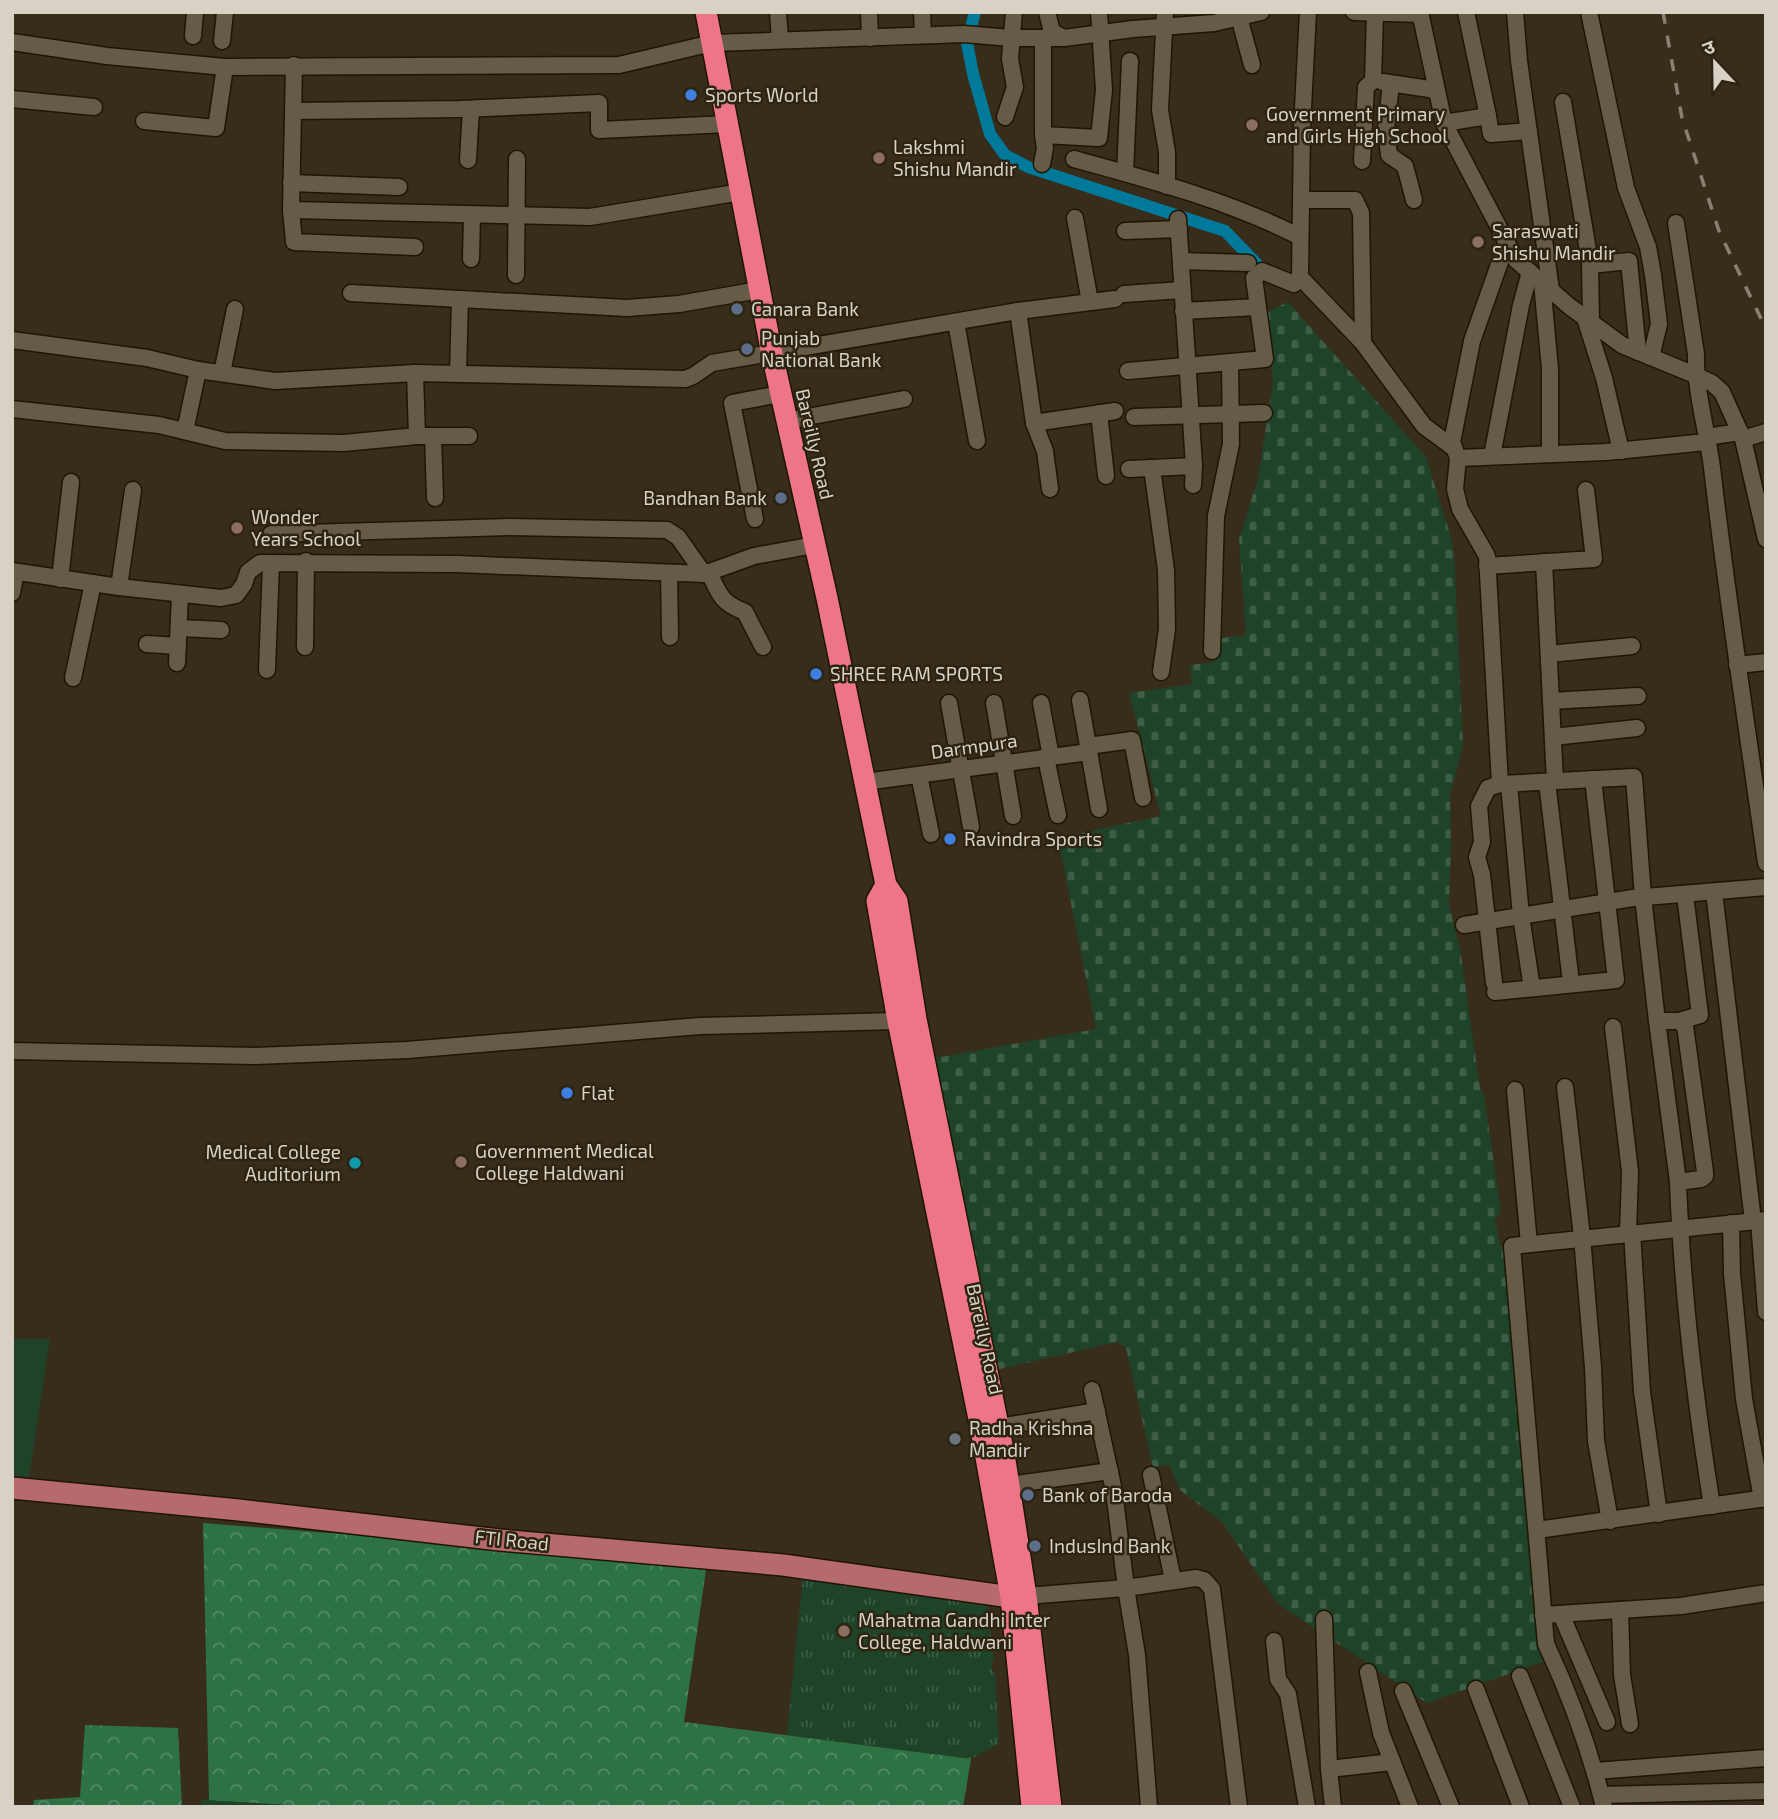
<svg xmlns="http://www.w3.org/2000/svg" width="1778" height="1819" viewBox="0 0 1778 1819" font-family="'Exo 2','Noto Sans Devanagari',sans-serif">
<defs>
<pattern id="grass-tufts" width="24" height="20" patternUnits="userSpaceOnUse" patternTransform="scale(1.75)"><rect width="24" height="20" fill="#1e4328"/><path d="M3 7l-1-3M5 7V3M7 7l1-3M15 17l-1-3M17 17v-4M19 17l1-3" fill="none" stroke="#3e5d46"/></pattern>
<pattern id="forest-crowns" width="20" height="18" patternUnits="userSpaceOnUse" patternTransform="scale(1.75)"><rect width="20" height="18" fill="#2d7242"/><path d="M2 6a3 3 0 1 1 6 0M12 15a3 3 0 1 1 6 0" fill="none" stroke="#558b64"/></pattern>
<pattern id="cemetery-stones" width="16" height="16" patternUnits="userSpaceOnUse" patternTransform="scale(1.75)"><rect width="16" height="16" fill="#1e4328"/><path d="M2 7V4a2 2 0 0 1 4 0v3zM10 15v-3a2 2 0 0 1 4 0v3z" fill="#3e5d46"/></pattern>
</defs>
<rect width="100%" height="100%" fill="#372d1a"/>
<g fill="url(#grass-tufts)">
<path d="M803 1576 987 1602 994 1661 992 1662V1671L995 1672 999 1744 971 1759 787 1735Z"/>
<path d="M201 1800H209L319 1807H201Z"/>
</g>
<g fill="url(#forest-crowns)">
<path d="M203 1523 707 1563 684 1722 971 1759 963 1807H319L209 1800Z"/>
<path d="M85 1725 178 1728 182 1807H33L34 1800 80 1797Z"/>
</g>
<path fill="url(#cemetery-stones)" d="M1288 302 1426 457 1450 534 1454 552 1463 745 1450 796 1451 846 1449 904 1460 949 1480 1088 1484 1095 1501 1213 1495 1219 1500 1246H1505L1548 1660 1427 1703 1278 1604 1222 1522 1180 1490 1169 1465 1153 1467 1126 1348 1117 1342 995 1370 930 1059 1096 1029 1058 838 1161 816 1129 693 1192 684 1190 665 1214 662 1216 639 1246 635 1239 539 1258 478 1273 383 1266 312Z"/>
<path fill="#1e4328" d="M12 1339H50L29 1477 12 1476Z"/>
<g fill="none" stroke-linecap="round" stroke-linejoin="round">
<path stroke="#01799b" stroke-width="12" d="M975 12 967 43 973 74 990 134 1005 155 1028 167 1225 231 1257 264"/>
<g stroke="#1e1504" stroke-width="19">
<g id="minor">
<path d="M778 12 780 40"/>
<path d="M869 12 870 38"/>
<path d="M922 12 923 35"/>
<path d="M1047 12 1052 32 1064 38"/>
<path d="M1165 12 1160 110 1167 152V186"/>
<path d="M1308 12 1302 127 1300 277 1363 343 1424 426 1454 448"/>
<path d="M1354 12 1421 14"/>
<path d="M1420 12 1444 123 1516 260 1569 306 1622 345 1695 375 1712 383 1722 392 1743 439 1766 539"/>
<path d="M1466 12 1488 116"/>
<path d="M1515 12 1519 61 1551 290"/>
<path d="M1589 12 1626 188 1648 247 1653 275 1659 324 1651 357"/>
<path d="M1239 17 1252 65"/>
<path d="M193 36 195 12"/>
<path d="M1043 39V135L1099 138 1104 90 1099 12"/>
<path d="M222 41 225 12"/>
<path d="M12 42 107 56 225 67 619 65 712 43 964 34 1011 38H1064L1133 29 1214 23 1261 12"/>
<path d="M294 65 291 210 590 217 741 192"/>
<path d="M1383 82 1436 90"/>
<path d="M1391 84 1386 129 1389 155 1405 166 1414 200"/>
<path d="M12 99 94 107"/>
<path d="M1563 102 1590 262 1591 322"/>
<path d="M293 111 461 109 599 103V130L728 124"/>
<path d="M1005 117 1015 87 1010 59 1014 12"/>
<path d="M144 121 216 128 225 67"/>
<path d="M1444 123 1488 116 1491 134 1529 131"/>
<path d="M1074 159C1151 180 1230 201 1300 237"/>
<path d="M468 160 471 109"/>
<path d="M1362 161 1366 87 1373 81 1375 13"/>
<path d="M1042 164 1045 148 1043 135"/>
<path d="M1125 173 1130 61"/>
<path d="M291 183 399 187"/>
<path d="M1301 200H1355L1361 213 1363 343"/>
<path d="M291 210 294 242 415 247"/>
<path d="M1075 218 1090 302"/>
<path d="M1676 223 1696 354C1695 396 1709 435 1713 476 1728 605 1748 734 1766 863"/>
<path d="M1125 231 1179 229"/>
<path d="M471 259 472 215"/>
<path d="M1181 261 1248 263"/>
<path d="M1590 265 1629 261 1638 352"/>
<path d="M516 275 517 159"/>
<path d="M1542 282 1550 369V454"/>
<path d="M351 293 627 308 679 304 759 290"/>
<path d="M1124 294 1182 290"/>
<path d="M1018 311 1034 423 1045 451 1050 489"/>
<path d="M1183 311 1258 307"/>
<path d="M1585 318 1604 378 1621 451"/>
<path d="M956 322 977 441"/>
<path d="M12 340 147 358 198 370 275 381 415 373 685 379 693 376 712 363 1018 311 1115 299"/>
<path d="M1128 371 1265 359 1254 278 1262 271 1294 284 1300 277"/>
<path d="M222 373 235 309"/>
<path d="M415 373 417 436"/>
<path d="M458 374 460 299"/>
<path d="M12 409 159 425 225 441 344 443 417 436H469"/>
<path d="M1099 413 1106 476"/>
<path d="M1134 417 1264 413"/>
<path d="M786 421 904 399"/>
<path d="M1034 423 1115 411"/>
<path d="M185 431 198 370"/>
<path d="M433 436 435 498"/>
<path d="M1706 437 1740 432"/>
<path d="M1743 439 1766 432"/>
<path d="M1492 456 1521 305 1530 272"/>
<path d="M1458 458 1606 452 1706 442"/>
<path d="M1129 469 1152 468"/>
<path d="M1193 485 1194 466"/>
<path d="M755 519 732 403 780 394"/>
<path d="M271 534 510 527 667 530 678 537 704 574"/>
<path d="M1544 562 1555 781"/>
<path d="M1487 566 1594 559 1586 490"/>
<path d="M12 571 119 587 221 598 236 595 244 584 248 572 260 563 457 564 704 574 754 556 814 545"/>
<path d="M709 572C719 594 721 603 745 612L763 647"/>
<path d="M669 573 670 637"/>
<path d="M60 579 71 482"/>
<path d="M119 587 133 490"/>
<path d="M12 593 16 572"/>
<path d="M179 628 221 630"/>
<path d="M147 644 178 646"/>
<path d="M305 647 306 561"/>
<path d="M1212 651 1216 516 1231 444 1230 363"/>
<path d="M1549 654 1632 646"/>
<path d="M177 663 180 594"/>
<path d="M1737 665 1766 662"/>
<path d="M267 670 271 563"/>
<path d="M1161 672 1167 629 1166 570 1152 468 1194 466 1178 219"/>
<path d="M73 678 93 583"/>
<path d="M1080 700 1099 809"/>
<path d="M1551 701 1638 696"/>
<path d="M949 703 971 827"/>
<path d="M994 703 1013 816"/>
<path d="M1041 703 1051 757"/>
<path d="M1553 737 1637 728"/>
<path d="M1088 746 1132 740 1143 798"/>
<path d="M1046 758 1058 815"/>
<path d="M919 775 931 834"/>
<path d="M865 782 1089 752"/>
<path d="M1547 782 1570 974"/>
<path d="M1500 784 1634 777 1643 897 1657 1021H1679L1685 1026 1705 1172V1176L1701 1179 1678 1182C1682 1290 1695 1400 1712 1506"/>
<path d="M1509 784 1521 916 1531 982"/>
<path d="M1714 892 1753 1221"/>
<path d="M1464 925 1633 898 1766 887"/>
<path d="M1494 983 1482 875 1477 857 1482 842 1479 806 1488 788 1500 784 1487 556 1460 509 1455 489 1458 458 1452 442 1472 341 1507 242"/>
<path d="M1495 992 1616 980 1593 779"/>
<path d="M1657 1021 1678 1182"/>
<path d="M1679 1021 1700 1015 1685 895"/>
<path d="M1613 1027 1630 1172 1628 1233"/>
<path d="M12 1051 255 1056 407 1050 700 1026 898 1021"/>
<path d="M1565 1087 1582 1237 1593 1367 1596 1441 1610 1521"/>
<path d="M1515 1090 1529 1244"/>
<path d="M1759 1221 1766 1312"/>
<path d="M1731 1223 1732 1274 1744 1399 1762 1499"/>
<path d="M1632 1232 1642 1392 1659 1514"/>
<path d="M1092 1390 1114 1491 1126 1588 1137 1655 1149 1807"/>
<path d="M998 1427 1097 1411"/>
<path d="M1151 1475 1173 1580"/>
<path d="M1009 1485 1110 1471"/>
<path d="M1537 1530 1766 1498"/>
<path d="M1026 1596 1126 1588 1196 1578 1204 1580 1212 1589 1239 1807"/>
<path d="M1620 1610 1622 1675 1630 1724"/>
<path d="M1561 1614 1607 1722"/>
<path d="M1543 1615 1681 1606 1766 1593"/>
<path d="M1324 1619 1329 1769 1333 1807"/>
<path d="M1274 1641 1278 1679 1288 1694 1307 1807"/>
<path d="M1368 1672 1381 1733 1410 1807"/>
<path d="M1520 1676 1572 1807"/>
<path d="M1476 1689 1521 1807"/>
<path d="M1403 1691 1451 1807"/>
<path d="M1329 1769 1392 1762"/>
<path d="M1595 1771 1766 1758"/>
<path d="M1601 1795 1766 1791"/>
<path d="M1604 1807C1590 1750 1571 1697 1546 1644L1512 1246 1766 1220"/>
</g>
</g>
<g stroke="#1e1504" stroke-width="24">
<path id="major" d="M12 1488 239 1510 500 1540 783 1565 1011 1597"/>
</g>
<g stroke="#1e1504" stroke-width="24">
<g id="highway">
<path d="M706 12 772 354 827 598 886 885 897 901 916 1019 1005 1460 1026 1596 1051 1807"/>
<path d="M886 885 877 901 898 1021 980 1424 1011 1597 1032 1807"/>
</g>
</g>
<use href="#minor" stroke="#655b46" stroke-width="16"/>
<use href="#major" stroke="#b76a6d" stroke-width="21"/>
<use href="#highway" stroke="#ee7487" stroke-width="21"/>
<path stroke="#888072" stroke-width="3.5" stroke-dasharray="12 12" stroke-linecap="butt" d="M1663 12 1682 118 1719 231 1766 329"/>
</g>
<g fill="#3f7fe0" stroke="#2d2411" stroke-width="2.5">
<circle cx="691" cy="95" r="7"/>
<circle cx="816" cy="674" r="7"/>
<circle cx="950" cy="839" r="7"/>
<circle cx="567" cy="1093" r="7"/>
</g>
<g fill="#8d6e63" stroke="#2d2411" stroke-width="2.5">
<circle cx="1252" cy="125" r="7"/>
<circle cx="879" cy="158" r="7"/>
<circle cx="1478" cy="242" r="7"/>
<circle cx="237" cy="528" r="7"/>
<circle cx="461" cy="1162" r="7"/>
<circle cx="844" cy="1631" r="7"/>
</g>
<g fill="#5c6f8a" stroke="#2d2411" stroke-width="2.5">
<circle cx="737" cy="309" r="7"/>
<circle cx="747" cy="349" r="7"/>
<circle cx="781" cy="498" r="7"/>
<circle cx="1028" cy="1495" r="7"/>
<circle cx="1035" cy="1546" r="7"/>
</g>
<circle fill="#0f9aa8" stroke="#2d2411" stroke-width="2.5" cx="355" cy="1163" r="7"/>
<circle fill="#6b7280" stroke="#2d2411" stroke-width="2.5" cx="955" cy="1439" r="7"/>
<g text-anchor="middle" stroke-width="5" stroke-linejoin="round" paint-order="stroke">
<g font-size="19" fill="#d7d1c6" stroke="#2d2411" text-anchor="start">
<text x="705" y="102">Sports World</text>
<text x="1266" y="121">Government Primary<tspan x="1266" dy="22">and Girls High School</tspan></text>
<text x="893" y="154">Lakshmi<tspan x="893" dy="22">Shishu Mandir</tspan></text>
<text x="1492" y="238">Saraswati<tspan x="1492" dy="22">Shishu Mandir</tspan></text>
<text x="751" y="316">Canara Bank</text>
<text x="761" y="345">Punjab<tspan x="761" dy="22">National Bank</tspan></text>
<text x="767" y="505" text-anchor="end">Bandhan Bank</text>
<text x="251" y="524">Wonder<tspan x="251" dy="22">Years School</tspan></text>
<text x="830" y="681">SHREE RAM SPORTS</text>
<text x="964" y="846">Ravindra Sports</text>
<text x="581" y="1100">Flat</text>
<text x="475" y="1158">Government Medical<tspan x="475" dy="22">College Haldwani</tspan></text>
<text x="341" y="1159" text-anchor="end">Medical College<tspan x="341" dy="22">Auditorium</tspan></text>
<text x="969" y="1435">Radha Krishna<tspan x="969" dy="22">Mandir</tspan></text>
<text x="1042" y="1502">Bank of Baroda</text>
<text x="1049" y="1553">IndusInd Bank</text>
<text x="858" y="1627">Mahatma Gandhi Inter<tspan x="858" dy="22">College, Haldwani</tspan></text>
</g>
<g font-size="19" fill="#d7d1c6" stroke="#2d2411">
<text transform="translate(815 444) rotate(77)" y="7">Bareilly Road</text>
<text transform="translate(974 746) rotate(-8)" y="7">Darmpura</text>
<text transform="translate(985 1339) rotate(78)" y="7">Bareilly Road</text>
<text transform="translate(512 1540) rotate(6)" y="7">FTI Road</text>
</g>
</g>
<rect width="1778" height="1819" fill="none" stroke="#d7d1c6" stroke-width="28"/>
<g transform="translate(1715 63) rotate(338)" stroke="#2d2411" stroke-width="5" paint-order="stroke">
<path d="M0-5L12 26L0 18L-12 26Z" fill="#d7d1c6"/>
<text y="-10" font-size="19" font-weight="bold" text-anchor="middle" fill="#d7d1c6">उ</text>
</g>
</svg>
